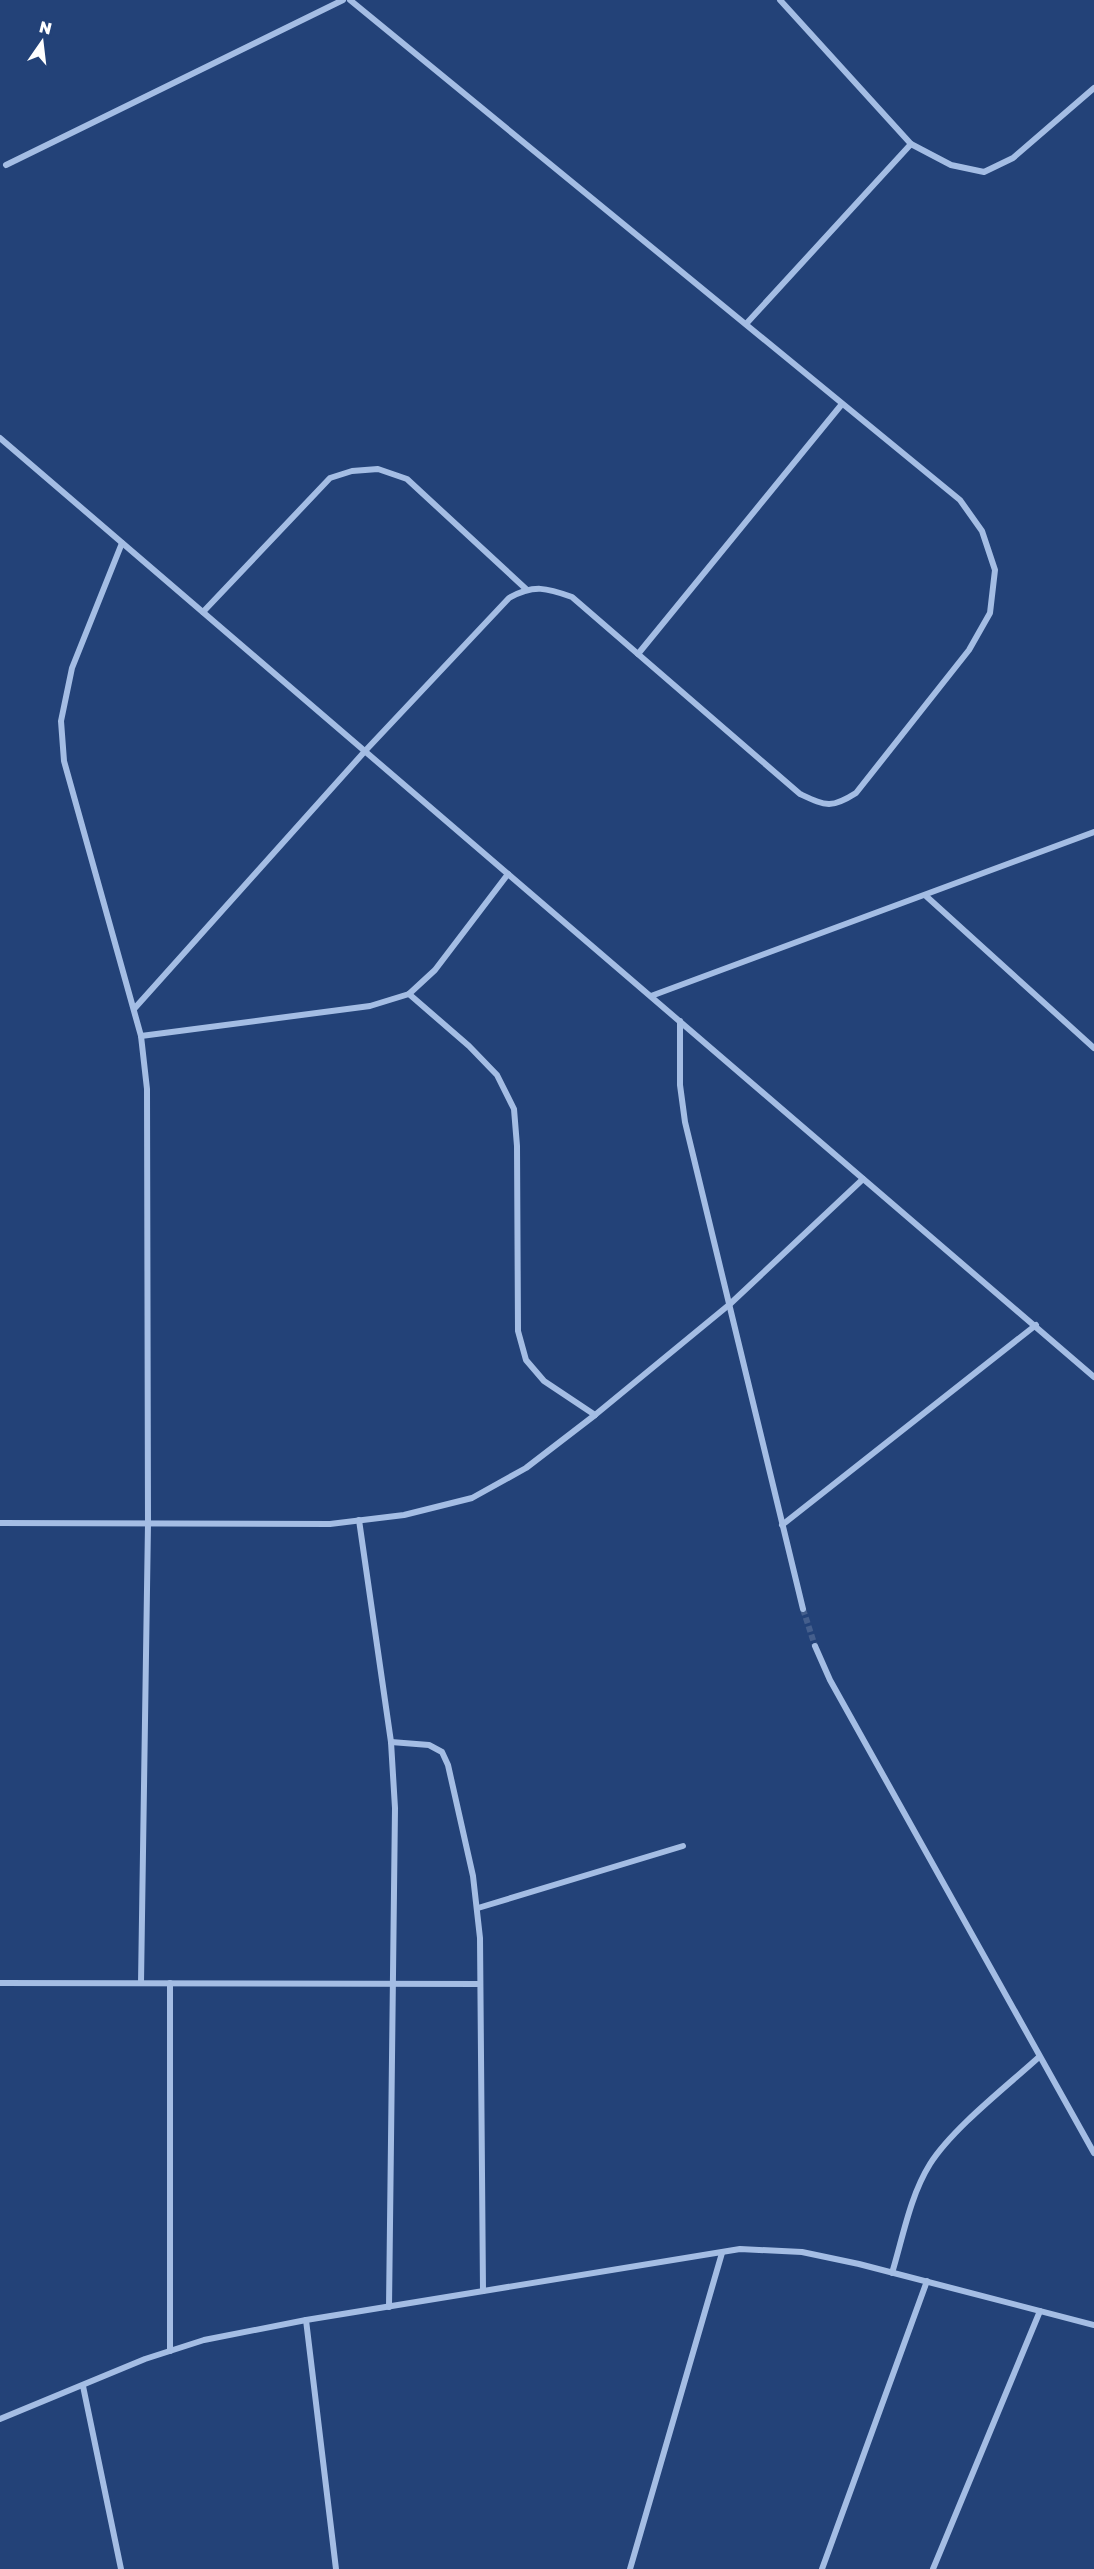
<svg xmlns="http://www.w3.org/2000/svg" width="1094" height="2569" viewBox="0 0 1094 2569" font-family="'Golos Text',sans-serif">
<rect width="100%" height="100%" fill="#234278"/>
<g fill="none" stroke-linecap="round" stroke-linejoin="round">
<path stroke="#445e8c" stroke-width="6" stroke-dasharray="6 3" stroke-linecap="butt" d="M803 1609 815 1646"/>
<g stroke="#a4bde4" stroke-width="6">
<path d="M780 0 911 144 951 165 984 172 1013 158 1094 88"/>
<path d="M6 165 343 0"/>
<path d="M746 324 911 144"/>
<path d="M0 438 1094 1377"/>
<path d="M122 543 72 668 61 721 64 761 141 1036 147 1089 148 1524 141 1983"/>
<path d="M203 612 330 478 352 471 378 469 407 479 526 589"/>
<path d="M638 654 842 404"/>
<path d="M926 896 1094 1048"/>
<path d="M409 994 469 1046 497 1075 514 1109 517 1146 518 1331 526 1360 544 1381 595 1415"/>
<path d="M651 996 1094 832"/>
<path d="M134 1009 366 750 509 598C534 584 547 588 572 597L800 794C826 806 831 809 856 793L969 650 990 613 995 570 982 531 960 500 350 0"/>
<path d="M680 1021V1085L685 1122 803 1609"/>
<path d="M141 1036 370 1006 409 994 435 970 508 874"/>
<path d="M359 1520 391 1742 395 1808 389 2307"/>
<path d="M0 1523 330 1524 404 1515 472 1498 526 1468 595 1415 730 1304 863 1179"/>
<path d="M782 1525 1036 1325"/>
<path d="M815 1646 830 1680 1094 2153"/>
<path d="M391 1742 429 1745 442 1752 448 1765 473 1876 480 1938 483 2291"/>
<path d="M478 1908 683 1846"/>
<path d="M0 1983 479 1984"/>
<path d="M170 1983V2351"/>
<path d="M892 2273C903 2237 910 2196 930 2164 953 2128 1006 2087 1039 2057"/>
<path d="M306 2320 336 2569"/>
<path d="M83 2386 121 2569"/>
<path d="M0 2419 145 2359 204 2340 306 2320 740 2249 802 2252 859 2264 1094 2325"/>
<path d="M630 2569 722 2253"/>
<path d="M822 2569 927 2281"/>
<path d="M933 2569 1040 2311"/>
</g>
</g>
<g transform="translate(42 42) rotate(14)" stroke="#234278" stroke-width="4.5" paint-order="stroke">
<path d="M0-4.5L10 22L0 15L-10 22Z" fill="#ffffff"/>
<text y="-9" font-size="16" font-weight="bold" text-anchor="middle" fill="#ffffff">N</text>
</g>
</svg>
